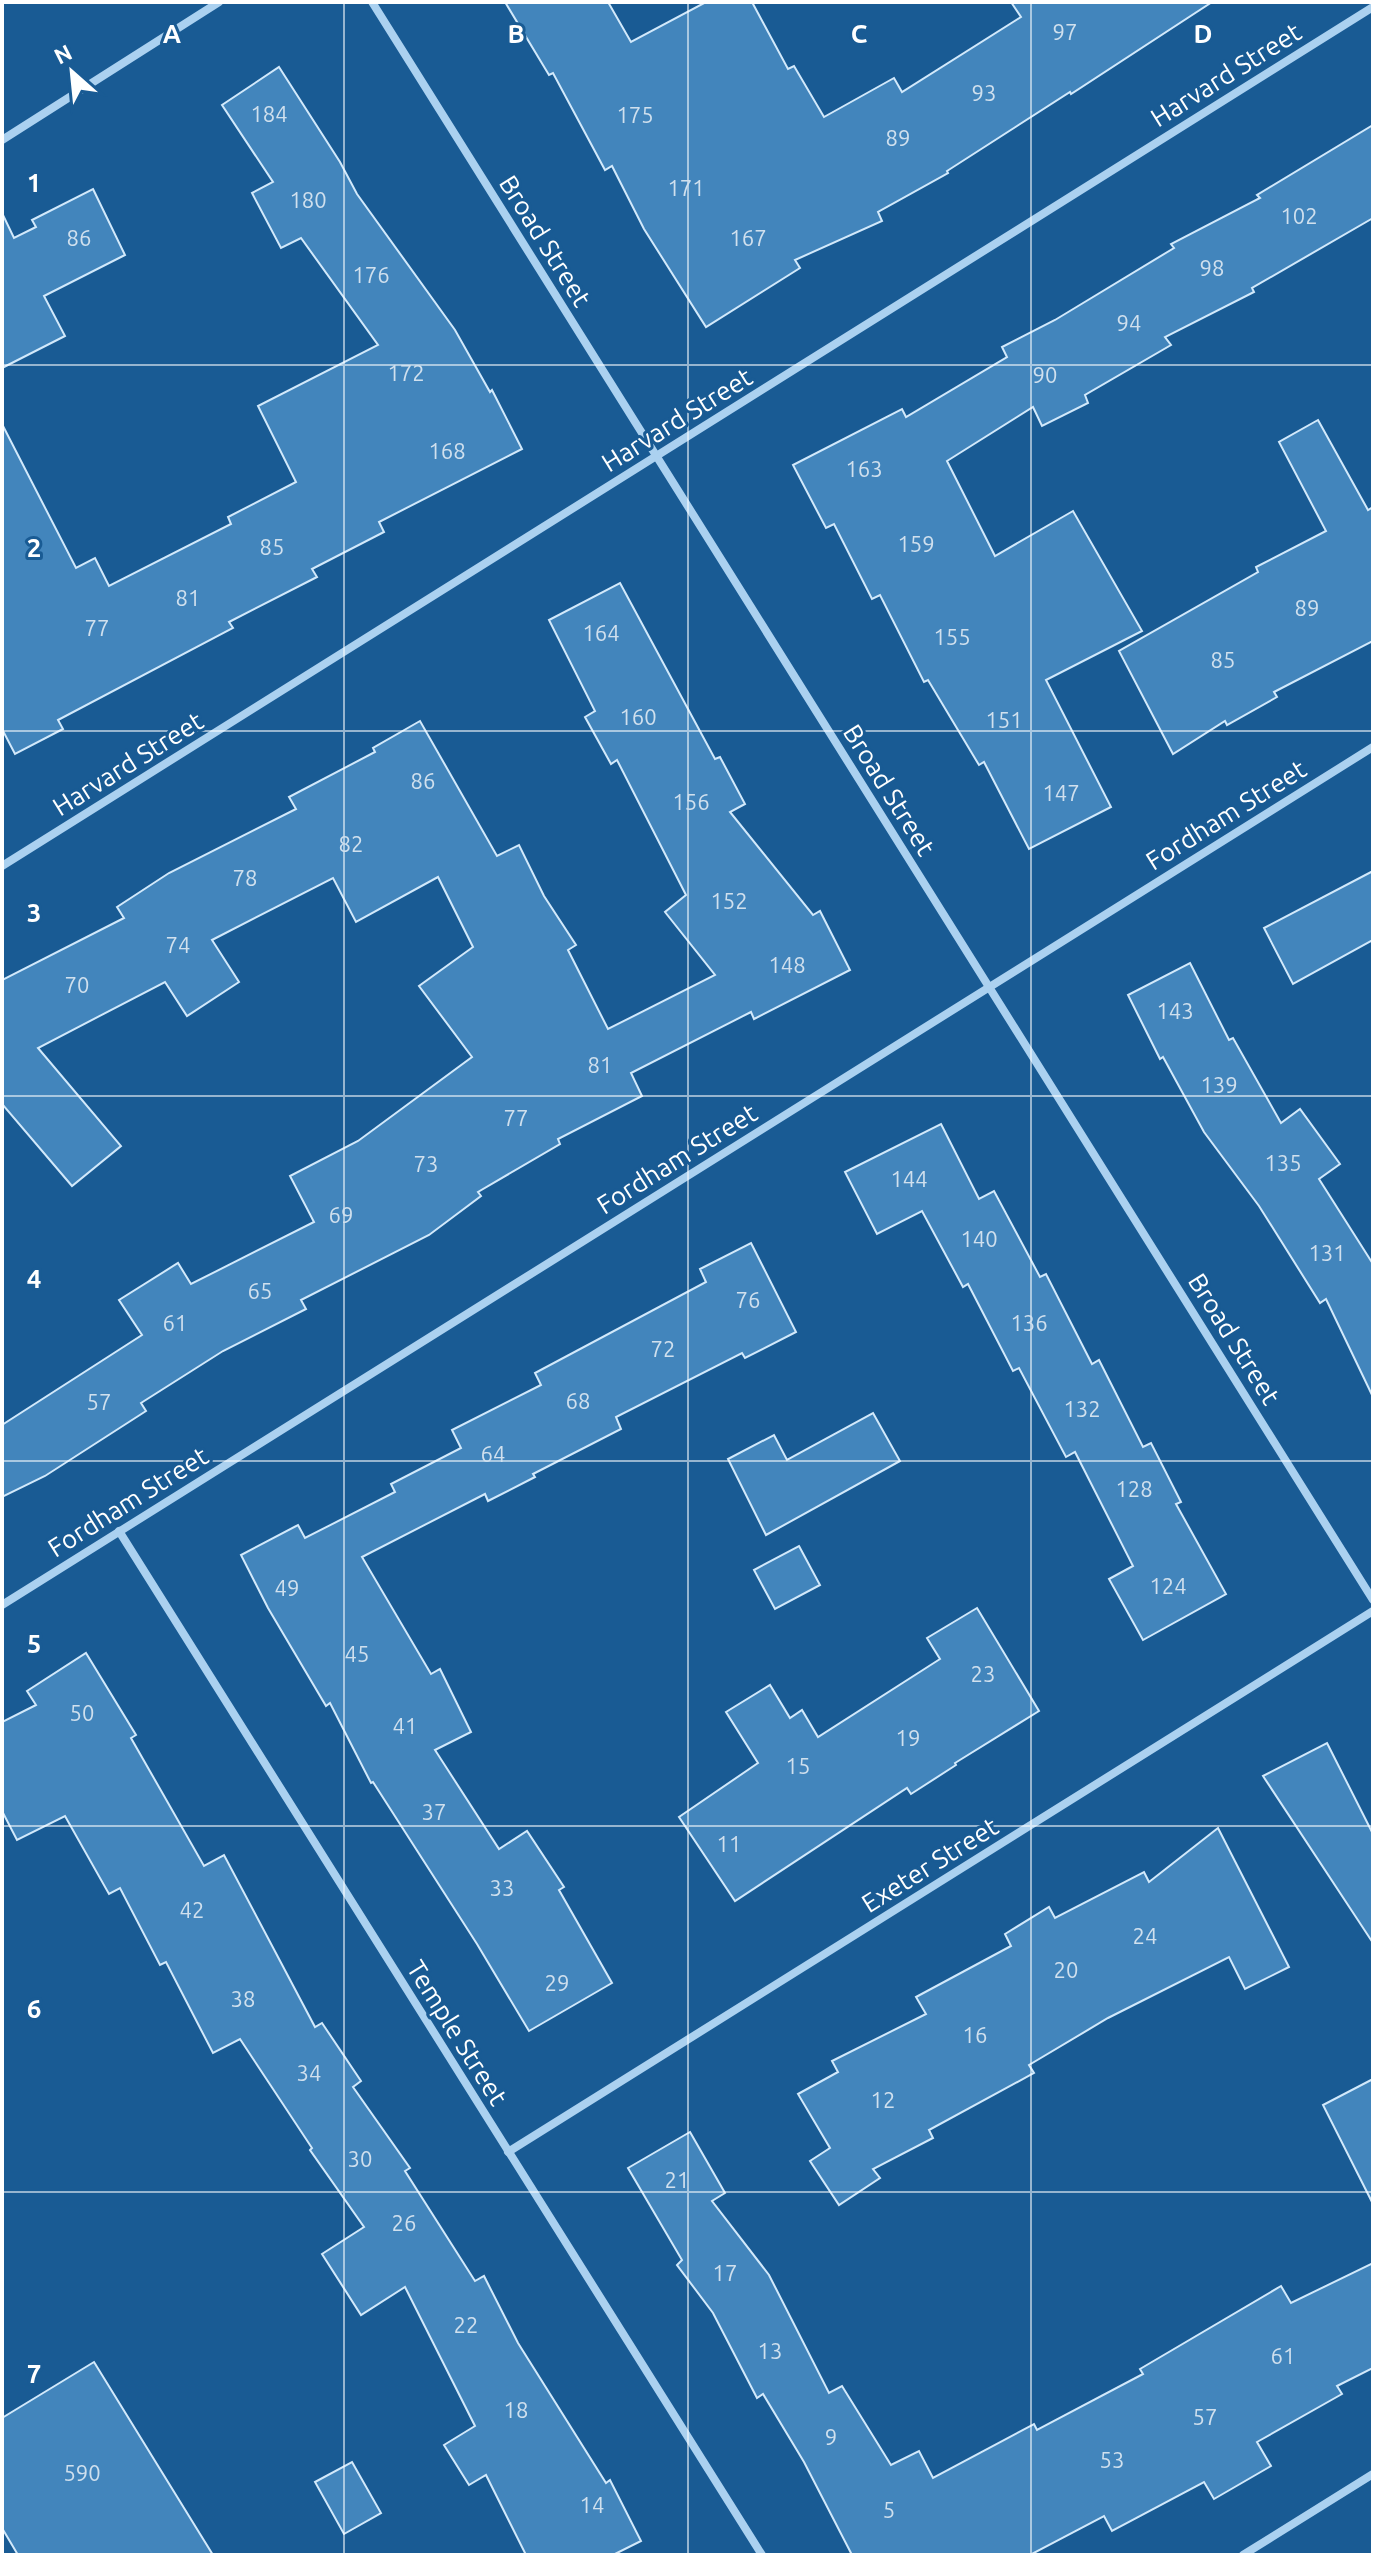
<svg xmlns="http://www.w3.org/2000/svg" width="1375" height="2557" viewBox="0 0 1375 2557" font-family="Ubuntu,sans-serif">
<rect width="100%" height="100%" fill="#195b94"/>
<g fill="#4285bc" stroke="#d2e9fb" stroke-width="2">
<path d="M505 2H608L631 42 706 2H752L788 69 794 66 824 117 894 78 902 92 1021 17 1011 2H1212L1071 94 1070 92 947 171 948 173 878 212 882 221 795 260 800 268 706 327 644 229 612 166 605 170 553 73 549 75Z"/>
<path d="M279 67 340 162 357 194 455 330 490 392 492 390 522 449 379 522 384 532 312 569 317 577 229 622 233 628 58 720 63 729 15 754 2 729V424L76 568 95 558 109 586 231 524 228 517 296 482 258 406 378 345 301 238 281 248 252 193 273 182 222 105Z"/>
<path d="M1373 125V218L1252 288 1254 292 1165 337 1171 345 1085 395 1088 403 1042 426 1033 407 947 461 995 556 1073 511 1142 631 1046 680 1111 807 1029 849 984 762 979 765 928 680 924 682 880 595 872 599 834 524 826 528 793 465 902 409 906 417 1007 357 1002 347 1055 320 1174 248 1171 244 1260 198 1257 195Z"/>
<path d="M93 189 125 255 44 296 65 336 2 368V213L14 238 36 227 32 220Z"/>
<path d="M1318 420 1368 510 1373 507V641L1274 692 1277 697 1227 725 1225 721 1173 754 1119 651 1258 572 1256 567 1326 531 1279 442Z"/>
<path d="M620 583 715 759 720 757 745 804 730 812 813 915 820 911 850 970 754 1019 751 1012 631 1073 642 1096 558 1139 560 1144 478 1192 481 1196 429 1235 301 1300 306 1309 223 1351 141 1403 146 1411 45 1476 2 1497V1425L142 1335 119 1300 178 1263 191 1284 314 1222 290 1176 358 1141 472 1057 419 986 473 947 438 877 356 922 333 878 212 940 239 982 187 1016 165 982 38 1048 121 1146 72 1186 2 1104V980L124 918 117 907 169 873 296 809 289 797 375 752 373 748 420 721 497 856 519 845 544 896 576 945 568 950 608 1029 715 975 665 912 686 895 617 760 611 764 585 717 595 711 549 620Z"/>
<path d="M1373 871V940L1293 984 1264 928Z"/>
<path d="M1190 963 1229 1040 1233 1038 1281 1123 1300 1109 1340 1164 1319 1179 1373 1264V1397L1326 1299 1320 1303 1259 1206 1204 1132 1163 1057 1160 1059 1128 995Z"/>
<path d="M941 1124 979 1199 994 1191 1040 1277 1046 1274 1092 1364 1099 1360 1143 1447 1151 1443 1181 1502 1176 1504 1226 1594 1143 1640 1109 1579 1133 1566 1075 1452 1066 1457 1019 1368 1013 1371 968 1284 963 1287 922 1211 877 1234 845 1172Z"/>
<path d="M751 1243 796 1332 745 1358 742 1353 616 1417 621 1429 533 1474 535 1477 488 1501 485 1494 362 1557 431 1674 440 1669 471 1732 435 1750 499 1849 527 1831 564 1887 559 1890 612 1983 529 2031 477 1944 373 1782 371 1783 330 1703 326 1706 268 1608 241 1555 298 1525 305 1538 395 1492 391 1484 461 1448 452 1430 541 1385 535 1373 706 1282 700 1269Z"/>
<path d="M873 1413 900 1461 766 1535 728 1459 774 1435 787 1460Z"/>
<path d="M799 1546 820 1585 775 1609 754 1570Z"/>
<path d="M977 1608 1039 1711 955 1763 956 1765 911 1794 907 1788 735 1901 679 1817 758 1763 726 1712 770 1685 790 1718 802 1710 818 1737 940 1659 927 1638Z"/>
<path d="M86 1653 136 1735 131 1738 204 1866 224 1855 315 2027 322 2023 361 2081 353 2087 410 2168 405 2171 475 2281 484 2276 518 2343 606 2483 610 2480 641 2541 613 2555H526L486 2475 469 2485 444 2445 475 2426 405 2287 361 2315 322 2254 364 2227 310 2150 312 2148 240 2039 213 2053 166 1962 160 1965 120 1888 109 1894 65 1816 17 1840 2 1811V1722L36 1705 27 1691Z"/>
<path d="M1327 1743 1373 1834V1943L1263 1776Z"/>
<path d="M1218 1828 1289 1967 1245 1989 1229 1957 1108 2018 1029 2065 1034 2073 929 2130 933 2138 873 2169 880 2178 839 2205 810 2161 830 2148 798 2094 838 2072 832 2061 926 2014 916 1997 1011 1946 1005 1934 1049 1907 1055 1918 1144 1872 1149 1882Z"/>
<path d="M1373 2079V2204L1323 2105Z"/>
<path d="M690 2132 725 2193 712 2201 769 2275 829 2393 842 2386 891 2465 919 2451 933 2478 1034 2424 1037 2430 1143 2374 1140 2369 1281 2286 1291 2303 1373 2263V2368L1337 2386 1342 2394 1257 2442 1271 2466 1214 2499 1204 2482 1112 2531 1104 2516 1030 2555H852L804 2462 763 2394 757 2398 713 2313 677 2265 682 2260 628 2168Z"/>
<path d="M94 2362 213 2555H18L2 2528V2418Z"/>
<path d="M352 2462 381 2513 344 2534 315 2482Z"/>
</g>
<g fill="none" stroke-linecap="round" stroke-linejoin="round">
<g stroke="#abd1f0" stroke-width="8">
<path d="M372 2 1373 1600"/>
<path d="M2 140 219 2"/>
<path d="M2 866 1373 7"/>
<path d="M119 1531 762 2555"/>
<path d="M2 1605 1373 747"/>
<path d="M508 2152 1373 1611"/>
<path d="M1243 2555 1373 2474"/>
</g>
</g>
<path fill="none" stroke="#fff" stroke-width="2" stroke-opacity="0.55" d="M344 2V2555M688 2V2555M1031 2V2555M2 365H1373M2 731H1373M2 1096H1373M2 1461H1373M2 1826H1373M2 2192H1373"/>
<g text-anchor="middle" stroke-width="6" stroke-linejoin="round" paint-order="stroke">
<g font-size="22" fill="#d0e0ee">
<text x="1065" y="40">97</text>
<text x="984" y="101">93</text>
<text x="269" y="122">184</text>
<text x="635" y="123">175</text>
<text x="898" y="146">89</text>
<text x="686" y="196">171</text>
<text x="308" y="208">180</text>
<text x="1299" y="224">102</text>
<text x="79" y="246">86</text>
<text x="748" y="246">167</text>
<text x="1212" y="276">98</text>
<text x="371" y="283">176</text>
<text x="1129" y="331">94</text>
<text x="406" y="381">172</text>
<text x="1045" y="383">90</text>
<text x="447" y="459">168</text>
<text x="864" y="477">163</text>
<text x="916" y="552">159</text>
<text x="272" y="555">85</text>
<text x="188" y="606">81</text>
<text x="1307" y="616">89</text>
<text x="97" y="636">77</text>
<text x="601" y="641">164</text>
<text x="952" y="645">155</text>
<text x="1223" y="668">85</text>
<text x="638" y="725">160</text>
<text x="1004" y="728">151</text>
<text x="423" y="789">86</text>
<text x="1061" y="801">147</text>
<text x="691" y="810">156</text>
<text x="351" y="852">82</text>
<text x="245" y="886">78</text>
<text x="729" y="909">152</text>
<text x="178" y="953">74</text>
<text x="787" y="973">148</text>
<text x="77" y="993">70</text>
<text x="1175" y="1019">143</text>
<text x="600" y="1073">81</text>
<text x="1219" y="1093">139</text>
<text x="516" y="1126">77</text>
<text x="1283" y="1171">135</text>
<text x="426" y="1172">73</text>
<text x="909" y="1187">144</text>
<text x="341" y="1223">69</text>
<text x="979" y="1247">140</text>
<text x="1327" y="1261">131</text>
<text x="260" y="1299">65</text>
<text x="748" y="1308">76</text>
<text x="175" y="1331">61</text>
<text x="1029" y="1331">136</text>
<text x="663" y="1357">72</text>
<text x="578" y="1409">68</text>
<text x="99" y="1410">57</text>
<text x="1082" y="1417">132</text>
<text x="493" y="1462">64</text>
<text x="1134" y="1497">128</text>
<text x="1168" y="1594">124</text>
<text x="287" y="1596">49</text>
<text x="357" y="1662">45</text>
<text x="983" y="1682">23</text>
<text x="82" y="1721">50</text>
<text x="405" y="1734">41</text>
<text x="908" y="1746">19</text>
<text x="798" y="1774">15</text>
<text x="434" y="1820">37</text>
<text x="729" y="1852">11</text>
<text x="502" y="1896">33</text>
<text x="192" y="1918">42</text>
<text x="1145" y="1944">24</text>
<text x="1066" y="1978">20</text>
<text x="557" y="1991">29</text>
<text x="243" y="2007">38</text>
<text x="975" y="2043">16</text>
<text x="309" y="2081">34</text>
<text x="883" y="2108">12</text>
<text x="360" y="2167">30</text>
<text x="677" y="2188">21</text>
<text x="404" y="2231">26</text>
<text x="725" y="2281">17</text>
<text x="466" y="2333">22</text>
<text x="770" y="2359">13</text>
<text x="1283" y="2364">61</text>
<text x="516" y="2418">18</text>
<text x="1205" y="2425">57</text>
<text x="831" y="2445">9</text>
<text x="1112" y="2468">53</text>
<text x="82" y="2481">590</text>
<text x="592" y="2513">14</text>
<text x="889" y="2518">5</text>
</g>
<g font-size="26" fill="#fff" stroke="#195b94">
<text transform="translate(1226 75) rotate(-32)" y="9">Harvard Street</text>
<text transform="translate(545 241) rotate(58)" y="9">Broad Street</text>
<text transform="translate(677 420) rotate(-32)" y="9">Harvard Street</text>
<text transform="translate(128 764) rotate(-32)" y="9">Harvard Street</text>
<text transform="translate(889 790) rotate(58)" y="9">Broad Street</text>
<text transform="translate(1226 815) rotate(-32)" y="9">Fordham Street</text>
<text transform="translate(677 1159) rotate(-32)" y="9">Fordham Street</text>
<text transform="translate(1234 1339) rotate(58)" y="9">Broad Street</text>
<text transform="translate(128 1502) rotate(-32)" y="9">Fordham Street</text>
<text transform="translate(930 1865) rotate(-32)" y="9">Exeter Street</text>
<text transform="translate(457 2033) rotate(58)" y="9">Temple Street</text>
</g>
</g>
<g font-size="26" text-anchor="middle" font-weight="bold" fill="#fff" stroke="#195b94" stroke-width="6" stroke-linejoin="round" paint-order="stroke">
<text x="172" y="43">A</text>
<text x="516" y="43">B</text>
<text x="859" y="43">C</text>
<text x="1203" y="43">D</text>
<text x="34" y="192">1</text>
<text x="34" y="557">2</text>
<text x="34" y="922">3</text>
<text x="34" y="1288">4</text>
<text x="34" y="1653">5</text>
<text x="34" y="2018">6</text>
<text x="34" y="2383">7</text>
</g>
<rect width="1375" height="2557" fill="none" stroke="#ffffff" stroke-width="8"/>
<g transform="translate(72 72) rotate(333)" stroke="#195b94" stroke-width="6" paint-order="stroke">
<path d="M0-6L14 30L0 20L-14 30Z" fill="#ffffff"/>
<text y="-12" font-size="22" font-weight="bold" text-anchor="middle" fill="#ffffff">N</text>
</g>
</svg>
